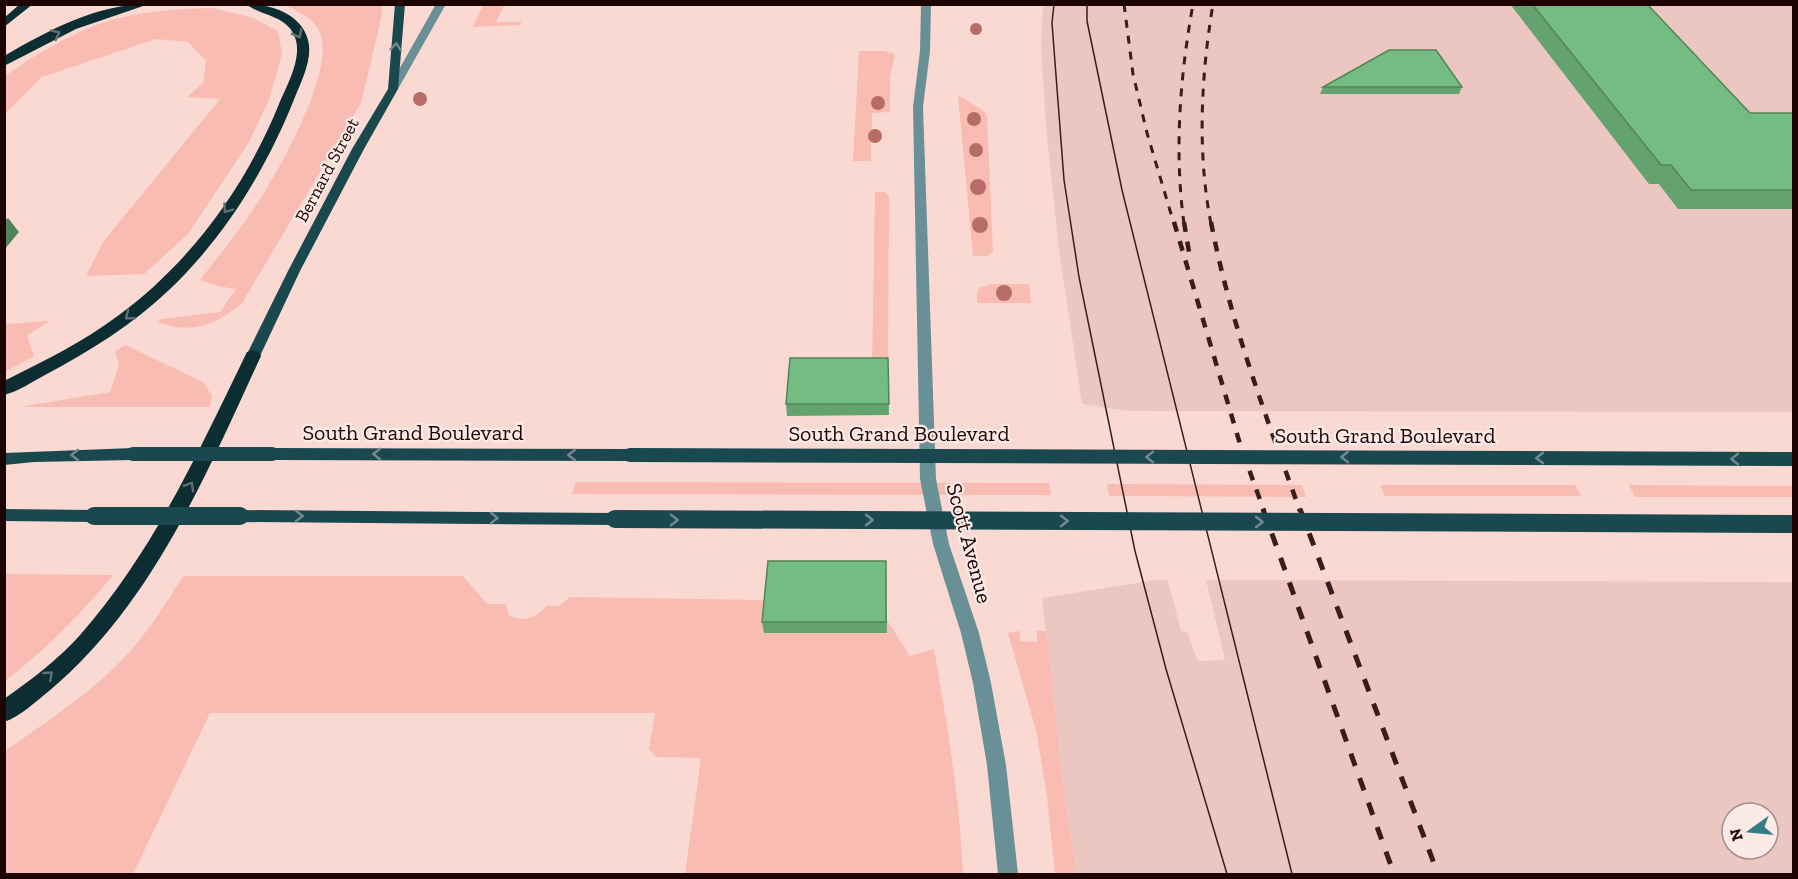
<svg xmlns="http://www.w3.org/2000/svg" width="1798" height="879" viewBox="0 0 1798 879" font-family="'Zilla Slab',serif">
<rect width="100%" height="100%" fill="#fbd9d3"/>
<g fill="#ecc7c1" fill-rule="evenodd">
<path d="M1043 5H1793V412L1129 411 1082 404 1059 250 1046 127 1041 48Z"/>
<path d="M1156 580H1168L1181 631 1187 632 1198 661 1225 660 1206 580 1793 582V874H1077L1065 800 1042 598ZM1732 813H1768V849H1732Z"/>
</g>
<g fill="#f8bcb3">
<path d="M484 4 504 5 496 22H521V25L472 27Z"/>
<path d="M284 5H382L381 19 361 103 242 303C216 325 191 335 158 322L161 319 220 312 236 289 217 286 200 280C223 250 248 220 267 188 287 155 332 72 321 35 317 20 297 10 284 5Z"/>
<path d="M212 8 251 17 278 31 282 54 269 100 249 142 188 234 144 274 86 276 103 242 220 99 187 97 203 83 206 61 188 42 156 39 42 77 5 114V76C32 56 79 29 111 20 144 11 178 9 212 8Z"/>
<path d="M859 51H884L895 54 890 78V112L872 113V131H881V140H871V161H853Z"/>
<path d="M958 95 984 111 987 115 993 251 987 256H973Z"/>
<path d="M875 192H885L889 196 888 370H872Z"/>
<path d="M992 284H1029L1031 303H977V293L979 288Z"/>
<path d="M50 321 27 335 34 356 5 372V324Z"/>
<path d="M125 345 203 382 212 396 210 407H19L110 392 119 365 115 351Z"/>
<path d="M576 482 1049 483 1051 495 572 494Z"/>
<path d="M1107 484 1302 485 1306 497 1109 496Z"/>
<path d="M1380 485H1575L1582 496H1385Z"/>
<path d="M1629 485 1793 486V497H1635Z"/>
<path d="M5 574 113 575C80 615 45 650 5 681Z"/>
<path d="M183 576H463L487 604H505L509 615C522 623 538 618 546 606H559L570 597 767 600 765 633H886L887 620 910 656 934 649C947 723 960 799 963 874H685L701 758 656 757 649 749 655 713H210L133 874H5L4 752C41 725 82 699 114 668 142 641 163 609 183 576Z"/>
<path d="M1020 631V641L1037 642V631H1046L1065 800 1077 874H1055L1047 797 1037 734 1008 633Z"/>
</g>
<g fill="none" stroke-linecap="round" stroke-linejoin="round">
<g fill="#699097" fill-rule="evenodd">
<path d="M436 4H446L398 89 393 92 389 91 388 89Z"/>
<path d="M921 4H931L930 51 923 107 936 479 949 544 979 633 991 683 1006 765 1018 874H998L987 765 973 683 961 633 933 544 920 479 913 107 920 51Z"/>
</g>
<g fill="#1a484f" fill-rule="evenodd">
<path d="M395 4H405L398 89 364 149 300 271 260 356 258 359H248L246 356 288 271 352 149 388 89Z"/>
<path d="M133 448 138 450 141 454 138 458 133 460 34 462 4 465V453Z"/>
<path d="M272 448 630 449 635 451 638 455 635 459 630 461 272 460 267 458 264 454 267 450Z"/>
<path d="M4 509 94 510 100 511 102 516 100 521 94 522 4 521Z"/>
<path d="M240 510 615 513 621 514 623 519 621 524 615 525 240 522 234 521 232 516 234 511Z"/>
</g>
<g fill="#0c2e33" fill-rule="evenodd">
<path d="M20 4H33L4 27V18Z"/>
<path d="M149 4 76 29 4 66V56C49 30 97 4 149 4Z"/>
<path d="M246 4C269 4 301 13 308 40 313 58 302 80 295 97 267 168 225 237 169 290 132 325 90 351 45 375 32 382 19 391 4 395V381C44 361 83 342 119 315 190 263 246 186 279 104 287 85 304 56 294 35 285 15 261 16 246 4Z"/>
<path d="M253 350 259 352 261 356C206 475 152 605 49 691 35 702 21 716 4 722V699C31 680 59 659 81 634 152 553 198 453 245 356L247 352Z"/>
</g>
<g stroke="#381d1c" stroke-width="1.5">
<path d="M1054 4 1052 23 1064 180 1079 277 1135 551 1166 669 1227 874"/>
<path d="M1087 4V21L1122 190 1292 874"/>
</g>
<g stroke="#381d1c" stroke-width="3" stroke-dasharray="8 8" stroke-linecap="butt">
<path d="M1124 4 1133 74 1147 133 1174 224"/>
<path d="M1184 224C1174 150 1180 77 1193 4"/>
<path d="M1211 224C1197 152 1201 76 1213 4"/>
</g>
<g stroke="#381d1c" stroke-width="4.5" stroke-dasharray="10 10" stroke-linecap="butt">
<path d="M1174 222 1240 444 1264 511"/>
<path d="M1184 222 1189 252"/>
<path d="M1211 222C1230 322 1266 416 1300 511"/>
</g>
<g stroke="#381d1c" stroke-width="5" stroke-dasharray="13 13" stroke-linecap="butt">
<path d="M1263 509 1394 874"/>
<path d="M1300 509 1438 874"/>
</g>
<g stroke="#1a484f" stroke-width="14">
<path d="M133 454H272"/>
<path d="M630 455 1794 459"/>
</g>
<g stroke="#1a484f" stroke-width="18">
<path d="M94 516H240"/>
<path d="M615 519 1794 524"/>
</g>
</g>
<g fill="#b76d67">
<circle cx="976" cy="29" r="6"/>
<circle cx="420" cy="99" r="7"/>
<circle cx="878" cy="103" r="7"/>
<circle cx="974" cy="119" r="7"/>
<circle cx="875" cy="136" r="7"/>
<circle cx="976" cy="150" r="7"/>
<circle cx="978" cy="187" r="8"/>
<circle cx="980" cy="225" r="8"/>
<circle cx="1004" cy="293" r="8"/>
</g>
<g fill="#64a26f">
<path d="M1510 4H1647L1750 113H1794V209H1678L1659 184H1649Z"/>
<path d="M1323 87H1462L1459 94H1320Z"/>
<path d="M888 358 889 415 787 416 786 404Z"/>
<path d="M886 561 887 633H764L762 622Z"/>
</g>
<path fill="#51845a" d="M8 218 19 232 4 250V221Z"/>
<g fill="#74bc81" stroke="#51845a" stroke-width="1.5">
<path d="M1532 4H1647L1750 113H1794V190H1691L1671 165H1661Z"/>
<path d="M1389 50H1436L1462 87H1323Z"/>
<path d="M790 358H888L889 404H786Z"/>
<path d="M768 561H886V622H762Z"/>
</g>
<defs><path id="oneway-chevron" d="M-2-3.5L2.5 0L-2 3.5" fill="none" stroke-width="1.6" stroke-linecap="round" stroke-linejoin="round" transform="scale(1.5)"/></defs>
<g stroke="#607072">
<use href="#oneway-chevron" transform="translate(56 34) rotate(-27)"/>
<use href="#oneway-chevron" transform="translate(298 34) rotate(62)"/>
<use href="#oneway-chevron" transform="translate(227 209) rotate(125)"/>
<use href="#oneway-chevron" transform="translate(129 316) rotate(142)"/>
<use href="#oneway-chevron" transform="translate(190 486) rotate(-60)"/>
<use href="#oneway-chevron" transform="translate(49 675) rotate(-41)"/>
</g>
<g stroke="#74898c">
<use href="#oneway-chevron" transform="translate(396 47) rotate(-84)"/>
<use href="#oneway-chevron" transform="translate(377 454) rotate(-180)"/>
<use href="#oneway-chevron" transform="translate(75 455) rotate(179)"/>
<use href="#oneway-chevron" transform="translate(572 455) rotate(-180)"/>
<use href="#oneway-chevron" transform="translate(1150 457) rotate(-180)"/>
<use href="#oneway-chevron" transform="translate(1345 457) rotate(-180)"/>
<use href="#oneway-chevron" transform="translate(1540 458) rotate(-180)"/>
<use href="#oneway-chevron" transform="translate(1735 459) rotate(-180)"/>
<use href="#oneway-chevron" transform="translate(299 516) rotate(1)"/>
<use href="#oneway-chevron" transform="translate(494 518) rotate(1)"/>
<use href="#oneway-chevron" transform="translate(674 520)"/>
<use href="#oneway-chevron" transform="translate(869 520)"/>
<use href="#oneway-chevron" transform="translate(1064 521)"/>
<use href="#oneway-chevron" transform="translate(1259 522)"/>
</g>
<g text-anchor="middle" stroke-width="4.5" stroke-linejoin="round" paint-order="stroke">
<g font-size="18" fill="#1d0302" stroke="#fceae7">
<text transform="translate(327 170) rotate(-62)" y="6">Bernard Street</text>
</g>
<g font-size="22" fill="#1d0302" stroke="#fceae7">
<text x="413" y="440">South Grand Boulevard</text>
<text x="899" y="441">South Grand Boulevard</text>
<text x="1385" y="443">South Grand Boulevard</text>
<text transform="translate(970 543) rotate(75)" y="8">Scott Avenue</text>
</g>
</g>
<rect width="1798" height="879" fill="none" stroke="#1d0302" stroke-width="12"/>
<g transform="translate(1750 831) rotate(255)"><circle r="28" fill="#fceae7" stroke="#a38e8b" stroke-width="1.5"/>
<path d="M0-4.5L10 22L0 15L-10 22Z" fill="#357c87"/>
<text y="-9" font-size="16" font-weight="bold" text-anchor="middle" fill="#1d0302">N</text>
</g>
</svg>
